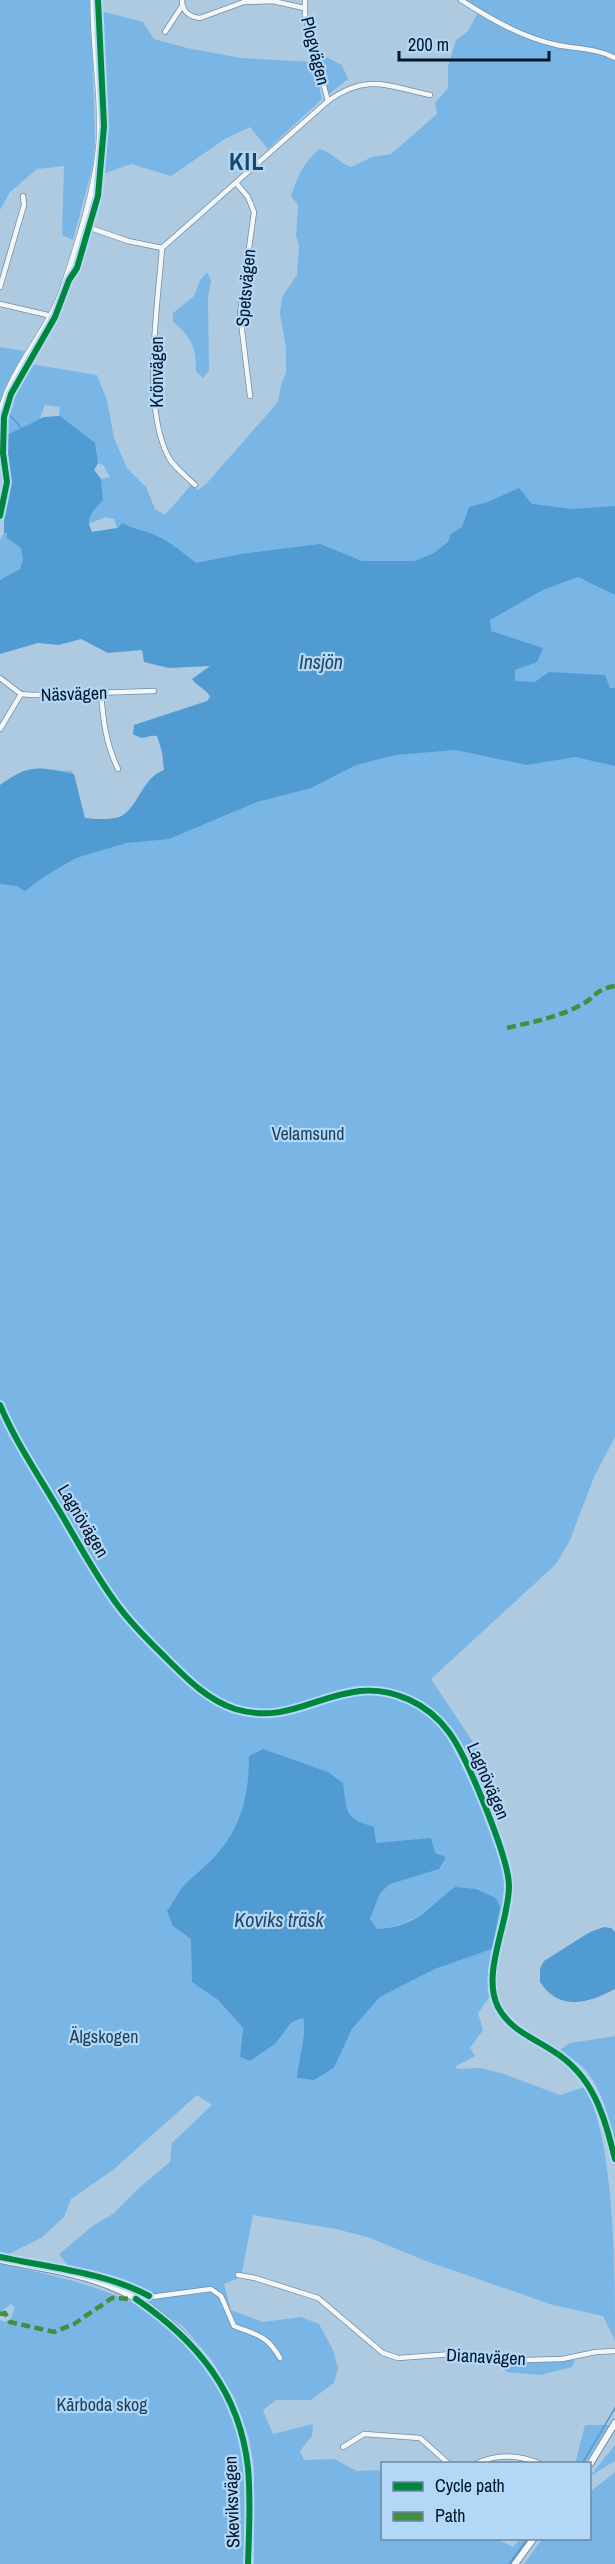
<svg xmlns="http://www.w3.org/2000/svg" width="615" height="2564" viewBox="0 0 615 2564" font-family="'Archivo Narrow',sans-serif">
<rect width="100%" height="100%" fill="#aecae1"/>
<g fill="#7ab6e5" fill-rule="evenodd">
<path d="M0 0H91L95 141 93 165 73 240 62 235 64 166 37 169 10 192 0 210Z"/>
<path d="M458 0H615V1437L594 1477 570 1540 556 1564 431 1679 475 1745 490 1788 479 1787 490 1814 484 1818 501 1862 505 1882 503 1917 488 1976 490 1996 478 2013 483 2030 470 2048 475 2056 456 2066 457 2069 481 2068 504 2074 560 2095 585 2087C615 2142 615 2272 615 2341L603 2316 553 2305 426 2261 370 2238 336 2229 253 2215 241 2277 224 2284 231 2310 263 2322 301 2317 319 2324 333 2350 338 2368 334 2383 311 2400H276L263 2410 273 2434 313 2424 312 2436 300 2451 304 2460 334 2459 357 2471 379 2470 382 2474V2538L497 2539 513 2547 520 2539H531L511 2564H254V2468L249 2438 234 2397 213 2362 184 2327 131 2291 68 2266 59 2254 94 2225 113 2214 140 2187 170 2162 172 2143 212 2105 197 2095 113 2170 71 2199 64 2217 41 2238 9 2254 0 2253V796L40 770 72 771 78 802 76 831 127 824 226 704 220 654 82 625 0 638V540L4 533V512L11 483 5 446 6 417 13 395 31 364 97 375 107 400 114 438 127 468 146 487 155 509 165 515 191 485 198 490 206 484 278 402 281 385 286 373V348L280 314 282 297 297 275 299 245 296 236 298 205 291 196C297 178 304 160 320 149 333 153 339 163 351 167L372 157 391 154 437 114 435 103 448 88V66L456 40 468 31 478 12ZM45 405 60 407 59 416 40 418ZM98 463 103 465 110 477 101 479 94 470ZM106 517 114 519 117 528 92 532 88 524ZM444 1895 492 1949 435 1969 380 1997 352 2029 334 2068 314 2079 297 2078C298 2059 307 2036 303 2018L292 2022 275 2044 250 2061 240 2057 243 2028 218 2000 205 1991 376 1901 370 1919 377 1929C405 1927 424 1915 444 1895Z"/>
<path d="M101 11 143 22 154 39 187 48 241 58 313 62 322 99 268 149 250 127 225 139 171 176 131 164 103 174 107 122Z"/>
<path d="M318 53 342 65 348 79 329 94Z"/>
<path d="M207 272 211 281 208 298 209 371 203 378 196 371C196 348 192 337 173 322V313L194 296 200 280Z"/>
<path d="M0 347 25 351 4 390 0 403Z"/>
<path d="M615 2036V2142C608 2116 602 2088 583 2067 576 2061 567 2055 560 2050L570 2043Z"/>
<path d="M0 2264C44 2273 90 2283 131 2302 189 2329 229 2390 242 2450 249 2487 246 2527 245 2564H0V2320L5 2322 10 2320 15 2307 11 2304 0 2312Z"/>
<path d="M575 2360 572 2367 540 2375 506 2372 499 2361Z"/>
<path d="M585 2425H609L585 2463 575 2464Z"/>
<path d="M615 2445V2461L590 2476Z"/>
<path d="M615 2472V2564H524L542 2539 590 2538V2492Z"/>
</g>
<g fill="#509cd2">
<path d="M60 416 95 443 98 463 94 470 101 479 103 500C94 511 84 516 92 532L118 528 122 523C132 529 145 530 157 536 171 542 184 554 196 563L241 554 320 544 362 561H415L434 553 448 542 451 534 462 527 469 507 488 502 519 488 532 504 573 509 615 506V595L578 577 543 590 490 620 491 631 543 648 537 662 515 670V681L535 682 549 672 605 675 610 688H615V766L575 757 527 765 456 750 395 755 356 765 311 788 257 802 169 839 126 843 76 858 45 876 25 891 17 886 0 884V785C30 763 39 767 74 774L85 818C94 819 110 820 119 817 138 810 141 778 164 770L162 752 157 736C147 734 144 742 133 734L134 725 207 701 210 697C207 689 197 687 192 679L210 666 169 668 144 662 142 650 108 653 81 639 59 645 38 643 0 654V580L20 569 23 560 21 548 7 538V533H4V512L11 483 5 436 44 417Z"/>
<path d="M263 1749 328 1772 343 1783C347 1813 344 1818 374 1827L376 1843 431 1838 435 1853 446 1857 439 1869 390 1884 380 1893 370 1919 377 1929C419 1926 425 1909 455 1887L476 1889 496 1898 500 1907 492 1949 435 1969 380 1997 352 2029 334 2068 314 2080 297 2078C298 2060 307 2034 303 2018L292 2022 275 2044 250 2061 240 2057 243 2028 218 2000 192 1982 191 1939 173 1926 167 1911C172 1904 177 1895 182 1888 192 1876 206 1867 216 1855 242 1827 249 1793 249 1756Z"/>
<path d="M604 1927 611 1928 615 1932V1989C589 2003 559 2012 540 1982V1968L544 1961 590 1932Z"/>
</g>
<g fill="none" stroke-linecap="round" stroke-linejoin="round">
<g stroke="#509cd2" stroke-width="1.5">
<path d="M8 413 22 429"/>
<path d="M582 2464 615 2408"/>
<path d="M509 2564 528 2538"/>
</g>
<g stroke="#738ca0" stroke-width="6">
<g id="minor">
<path d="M182 0C182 11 189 17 200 18L244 2 273 1 304 8"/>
<path d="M305 0V16L328 101"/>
<path d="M461 0C491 19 521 37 557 45 577 49 596 48 615 58"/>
<path d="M165 32 182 6"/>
<path d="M237 184 248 197 254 212 240 314 250 396"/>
<path d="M82 225 128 241 162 248 328 101C367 73 387 86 430 95"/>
<path d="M162 248C158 306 141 406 169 458 175 468 186 476 195 485"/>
<path d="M0 287 24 205 23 196"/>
<path d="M0 304 52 316"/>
<path d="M0 678 21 694 32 695 154 691"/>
<path d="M101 693C103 720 106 744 118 769"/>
<path d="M0 729 21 694"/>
<path d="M238 2275 255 2278 318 2298 383 2353 398 2358 453 2354 527 2360 562 2359 596 2352 615 2351"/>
<path d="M136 2299 211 2289 221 2296 234 2326C257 2335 267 2335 280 2358"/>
<path d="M343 2447 364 2434 420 2438 449 2464"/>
<path d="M476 2464C497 2453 519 2455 541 2464"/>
</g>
</g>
<g stroke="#738ca0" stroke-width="8">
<g id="tertiary">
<path d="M0 1405C15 1441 37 1473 57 1507 77 1540 95 1576 119 1607 133 1626 151 1643 168 1660 188 1680 208 1700 235 1709 285 1724 314 1696 360 1691 394 1688 428 1704 448 1731 466 1754 509 1858 509 1886 509 1923 481 1973 498 2007 509 2029 533 2038 553 2051 594 2076 604 2116 615 2159"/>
<path d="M0 2260C35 2267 73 2272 107 2285 182 2314 239 2388 248 2468 251 2499 249 2532 248 2564"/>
<path d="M590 2464 615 2423"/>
<path d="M515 2564 534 2538"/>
</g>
</g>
<g stroke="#738ca0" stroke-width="8">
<path id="secondary" d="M0 417C10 369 49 333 64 287 79 242 97 187 100 141 103 94 93 47 94 0"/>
</g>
<use href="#minor" stroke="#f3f7fa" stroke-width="4.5"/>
<use href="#tertiary" stroke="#f3f7fa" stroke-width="6"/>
<use href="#secondary" stroke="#f3f7fa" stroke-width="7"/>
<g stroke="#42903f" stroke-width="4.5" stroke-dasharray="9 4.5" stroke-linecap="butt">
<path d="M507 1028C532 1022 556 1018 579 1006 596 998 593 990 615 986"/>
<path d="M0 2314 5 2313 10 2322 54 2332 74 2324 112 2298 136 2299"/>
</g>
<g stroke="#b2d7f7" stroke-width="10">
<g id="cycleway">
<path d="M0 516 7 482 3 453 4 417 11 394 55 317 69 280 77 268 98 196 104 126 98 0"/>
<path d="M0 1405C15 1441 37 1473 57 1507 77 1540 95 1576 119 1607 133 1626 151 1643 168 1660 188 1680 208 1700 235 1709 285 1724 314 1696 360 1691 394 1688 428 1704 448 1731 466 1754 509 1858 509 1886 509 1923 481 1973 498 2007 509 2029 533 2038 553 2051 594 2076 604 2116 615 2159"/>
<path d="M0 2257C47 2267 107 2273 149 2296"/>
<path d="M136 2299C197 2341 240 2392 248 2468 251 2500 249 2532 248 2564"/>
</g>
</g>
<use href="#cycleway" stroke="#00873e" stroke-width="6"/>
</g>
<g text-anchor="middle" stroke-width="4.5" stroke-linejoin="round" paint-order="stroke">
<g font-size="18" fill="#001528" stroke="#b2d7f7">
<text transform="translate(315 51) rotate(76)" y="6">Plogvägen</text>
<text transform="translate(246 288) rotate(-85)" y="6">Spetsvägen</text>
<text transform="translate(157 372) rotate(-90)" y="6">Krönvägen</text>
<text transform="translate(74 694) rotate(-2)" y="6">Näsvägen</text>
<text transform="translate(83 1521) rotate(59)" y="6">Lagnövägen</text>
<text transform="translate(488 1781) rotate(67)" y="6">Lagnövägen</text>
<text transform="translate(486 2357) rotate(3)" y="6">Dianavägen</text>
<text transform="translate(232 2502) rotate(-92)" y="6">Skeviksvägen</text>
</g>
<g font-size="18" fill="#193e5a" stroke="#b2d7f7">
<text x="308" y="1140">Velamsund</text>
<text x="104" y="2043">Älgskogen</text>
<text x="102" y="2411">Kårboda skog</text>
</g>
<g font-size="20" font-style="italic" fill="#224764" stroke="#b2d7f7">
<text x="321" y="669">Insjön</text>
<text x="279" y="1927">Koviks träsk</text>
</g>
<g font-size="24" font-weight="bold" letter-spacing="1.5" fill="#17486c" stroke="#b2d7f7">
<text x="247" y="170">KIL</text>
</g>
</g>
<rect x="381" y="2462" width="210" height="78" fill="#b2d7f7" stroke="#6b89a4" stroke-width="1.5"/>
<rect x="393" y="2482" width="30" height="9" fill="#00873e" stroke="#6b89a4" stroke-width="1.5"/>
<text x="435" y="2492" font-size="18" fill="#001528">Cycle path</text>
<rect x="393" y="2512" width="30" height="9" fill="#42903f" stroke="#6b89a4" stroke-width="1.5"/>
<text x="435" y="2522" font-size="18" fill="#001528">Path</text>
<path d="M399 51v9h150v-9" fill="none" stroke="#001528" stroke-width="3"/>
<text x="408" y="51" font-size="18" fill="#001528" stroke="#b2d7f7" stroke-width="4.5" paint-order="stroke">200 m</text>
</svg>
